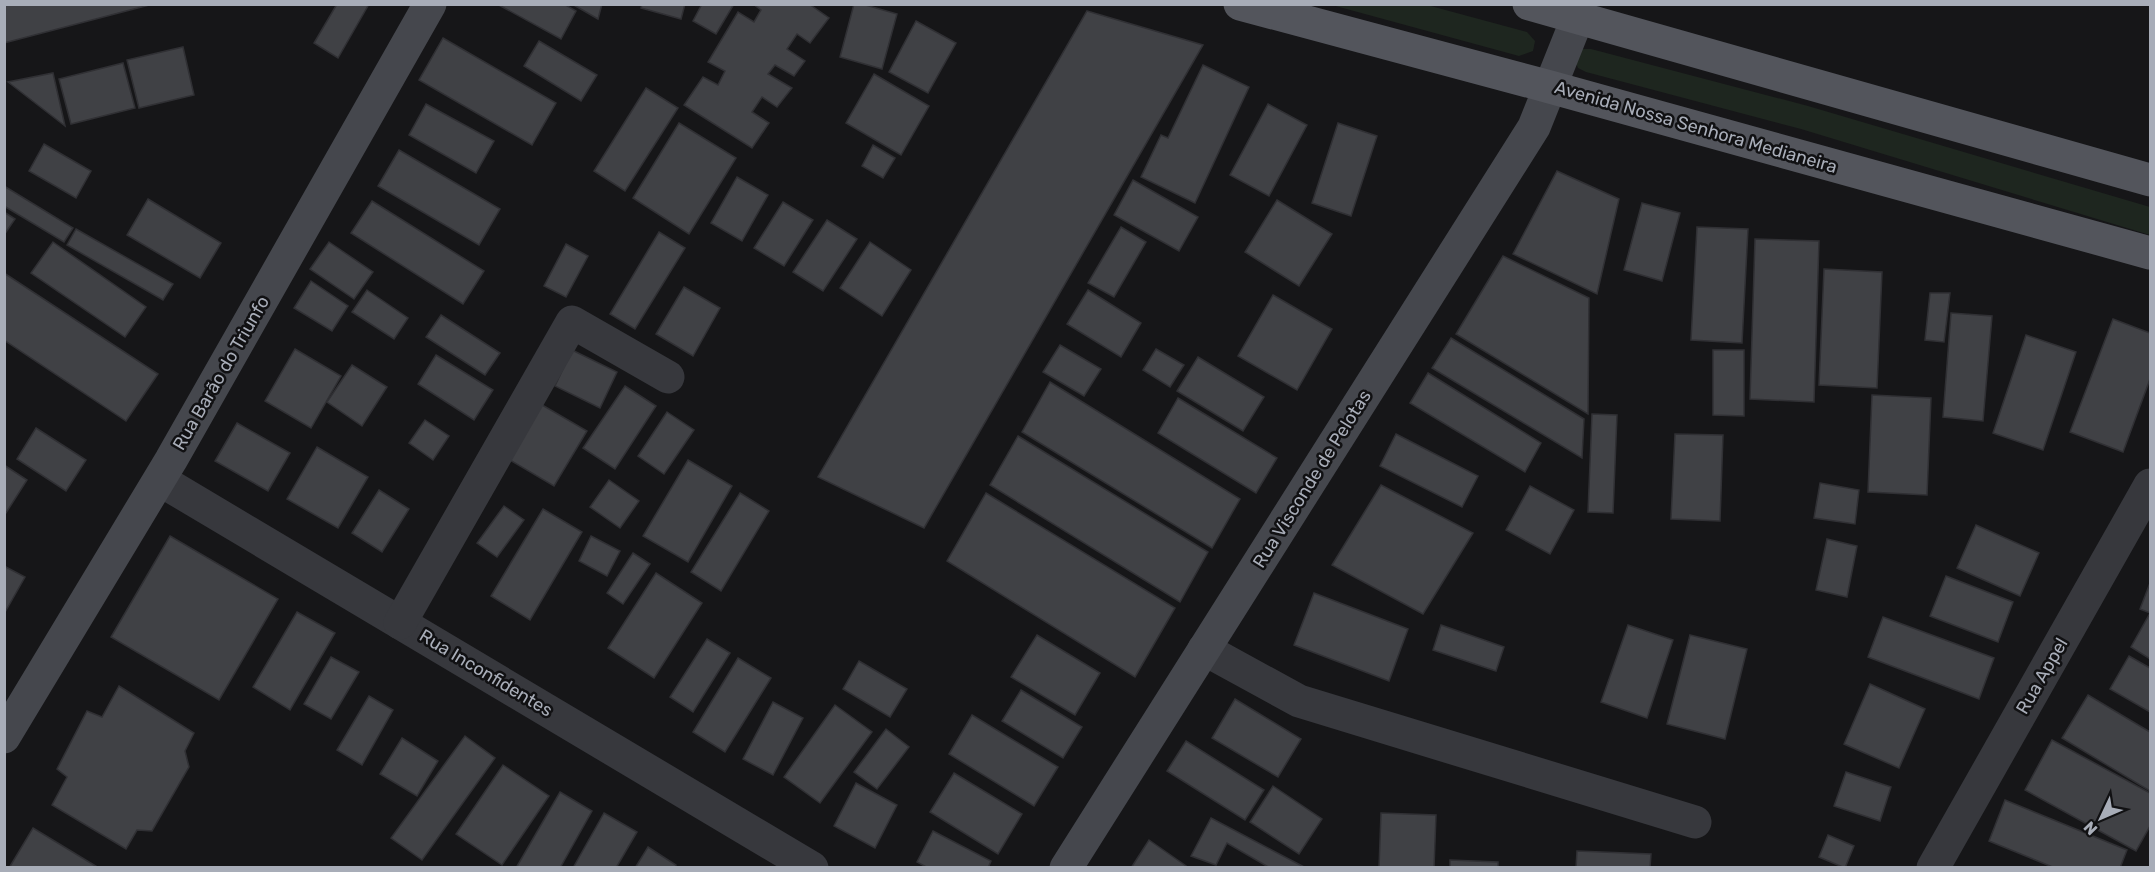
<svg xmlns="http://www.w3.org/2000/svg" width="2155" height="872" viewBox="0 0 2155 872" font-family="Rubik,sans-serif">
<rect width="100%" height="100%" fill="#161618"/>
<g fill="#1e261f">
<path d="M1332 5H1427L1527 32 1535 41 1533 51 1519 56Z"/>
<path d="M1582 49H1591L1808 106 2150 207V235L1801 129 1586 72 1578 68 1575 61Z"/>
</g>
<g fill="#404145" stroke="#303034" stroke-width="1.5">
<path d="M4 4H153L4 43Z"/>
<path d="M337 4H369L338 58 314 43Z"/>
<path d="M497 4H564L576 11 561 39Z"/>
<path d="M572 4H602L598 19Z"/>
<path d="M642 4H685L681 19 641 8Z"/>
<path d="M702 4H734L716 34 693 21Z"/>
<path d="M753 4H809L829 18 810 43 797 34 787 49 805 61 794 76 775 65 768 74 792 88 777 107 762 97 752 112 769 123 752 148 684 105 703 77 718 85 725 71 708 62 738 12 754 22 761 10Z"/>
<path d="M854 4H862L897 14 882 69 840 57Z"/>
<path d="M1087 11 1203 45 924 528 818 477Z"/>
<path d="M916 21 956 43 928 93 889 72Z"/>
<path d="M443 38 556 103 532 145 419 80Z"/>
<path d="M539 41 597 75 581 101 524 66Z"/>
<path d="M183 47 194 95 139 108 127 60Z"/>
<path d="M123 63 135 108 71 124 59 79Z"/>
<path d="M1203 65 1249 87 1195 203 1141 177 1161 135 1168 138Z"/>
<path d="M53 73 65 126 8 82Z"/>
<path d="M874 74 929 106 901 155 846 123Z"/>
<path d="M646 88 678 108 625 191 594 171Z"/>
<path d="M426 104 494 141 476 173 409 135Z"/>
<path d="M1268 104 1307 125 1269 196 1230 175Z"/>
<path d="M679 123 736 158 689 234 633 198Z"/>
<path d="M1338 123 1377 136 1351 216 1312 203Z"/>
<path d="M44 144 91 171 76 198 29 171Z"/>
<path d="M873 145 895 158 883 178 862 166Z"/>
<path d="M399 150 500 209 479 245 378 186Z"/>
<path d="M1557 171 1619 199 1597 294 1513 254Z"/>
<path d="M737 177 768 195 742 241 711 223Z"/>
<path d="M1133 180 1198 217 1179 251 1114 215Z"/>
<path d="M4 186 73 228 64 242 4 206Z"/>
<path d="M148 199 221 243 200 278 127 235Z"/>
<path d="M1277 200 1332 234 1299 286 1245 252Z"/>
<path d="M372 201 484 271 463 304 351 233Z"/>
<path d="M783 202 813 220 784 266 754 248Z"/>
<path d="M1642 203 1680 213 1662 281 1624 270Z"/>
<path d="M4 212 15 219 4 235Z"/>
<path d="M827 220 857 239 823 291 793 272Z"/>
<path d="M1121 227 1146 242 1114 297 1088 283Z"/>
<path d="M1697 227 1748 229 1742 343 1691 340Z"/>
<path d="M76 229 173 284 163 300 67 245Z"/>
<path d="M659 232 685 248 635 329 610 314Z"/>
<path d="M1755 239 1819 241 1814 402 1750 399Z"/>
<path d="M53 242 146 307 125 337 31 273Z"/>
<path d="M329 242 373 272 354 299 310 269Z"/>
<path d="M870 242 911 270 882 316 840 288Z"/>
<path d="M566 244 588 256 566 297 544 286Z"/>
<path d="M1503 256 1589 298 1588 414 1456 334Z"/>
<path d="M1824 269 1882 272 1877 388 1819 385Z"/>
<path d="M4 273 158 374 126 421 4 340Z"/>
<path d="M311 281 348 306 332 331 294 308Z"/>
<path d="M684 287 720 308 693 356 656 334Z"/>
<path d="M367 290 408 318 394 339 352 312Z"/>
<path d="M1088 290 1141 323 1121 357 1067 324Z"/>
<path d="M1930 293H1950L1944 342 1925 340Z"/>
<path d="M1273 295 1332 329 1297 390 1238 356Z"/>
<path d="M1951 313 1992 316 1983 421 1943 417Z"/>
<path d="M441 315 500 353 485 375 426 337Z"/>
<path d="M2113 319 2150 333V379L2123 452 2070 432Z"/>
<path d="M2026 335 2076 352 2043 450 1993 433Z"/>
<path d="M1451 338 1584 419 1582 458 1432 368Z"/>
<path d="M1060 345 1101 369 1084 396 1043 372Z"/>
<path d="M295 349 341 376 311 428 265 401Z"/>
<path d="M1156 349 1184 365 1170 387 1143 370Z"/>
<path d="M572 350 617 372 600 408 555 386Z"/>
<path d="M1713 350H1744V416L1713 415Z"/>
<path d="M436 355 493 390 474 420 418 384Z"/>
<path d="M1198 357 1264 397 1243 431 1177 391Z"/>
<path d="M352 365 387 387 362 426 327 402Z"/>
<path d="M1428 373 1541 443 1525 472 1410 403Z"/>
<path d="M1050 382 1240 499 1212 548 1022 432Z"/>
<path d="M625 386 656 406 615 469 583 448Z"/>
<path d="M1872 395 1931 398 1927 495 1868 492Z"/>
<path d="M1178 398 1277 458 1256 493 1158 433Z"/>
<path d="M537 402 587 431 554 486 505 457Z"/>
<path d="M667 412 694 430 664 474 638 456Z"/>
<path d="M1592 414 1617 415 1613 513 1588 512Z"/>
<path d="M425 420 449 436 433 460 409 443Z"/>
<path d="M237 423 290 453 268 491 215 461Z"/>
<path d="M36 428 86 460 66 491 17 459Z"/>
<path d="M1396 434 1478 476 1462 507 1380 466Z"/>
<path d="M1675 434 1723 435 1720 521 1671 519Z"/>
<path d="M1018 436 1208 552 1180 602 990 485Z"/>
<path d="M317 447 368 477 338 528 287 499Z"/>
<path d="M688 460 732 486 688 562 643 536Z"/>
<path d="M4 465 27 480 4 516Z"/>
<path d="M609 480 639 501 620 528 590 507Z"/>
<path d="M1820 483 1859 490 1855 524 1814 518Z"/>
<path d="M1381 485 1473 533 1423 614 1332 565Z"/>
<path d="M1530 486 1574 510 1550 554 1506 530Z"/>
<path d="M379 490 409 509 382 552 352 533Z"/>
<path d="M740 493 769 511 721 591 691 572Z"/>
<path d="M986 493 1175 608 1135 677 947 561Z"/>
<path d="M504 506 524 520 497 557 477 543Z"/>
<path d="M543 509 582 532 530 620 491 596Z"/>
<path d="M1976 525 2039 553 2020 596 1957 568Z"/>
<path d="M170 536 278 599 219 700 111 637Z"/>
<path d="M591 536 620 551 607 576 579 561Z"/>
<path d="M1827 539 1857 546 1847 597 1816 590Z"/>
<path d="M633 553 650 564 623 604 607 593Z"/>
<path d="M4 566 25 577 4 614Z"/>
<path d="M656 573 702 603 654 678 608 648Z"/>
<path d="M1946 576 2013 602 1998 642 1930 616Z"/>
<path d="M2150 583V613L2140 609Z"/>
<path d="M1314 593 1408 629 1389 681 1294 645Z"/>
<path d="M297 612 335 633 290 710 253 687Z"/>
<path d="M2149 615 2150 616V659L2131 647Z"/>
<path d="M1883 617 1994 658 1979 699 1868 657Z"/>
<path d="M1441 625 1504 647 1496 671 1433 650Z"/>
<path d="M1628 625 1673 640 1647 718 1601 702Z"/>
<path d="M1037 635 1100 673 1075 715 1011 677Z"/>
<path d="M1690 635 1747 649 1725 739 1667 724Z"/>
<path d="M707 639 730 653 693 712 670 697Z"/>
<path d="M2129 656 2150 668V712L2110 689Z"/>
<path d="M331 657 359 672 331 719 304 704Z"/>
<path d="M738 658 771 678 725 752 693 732Z"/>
<path d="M859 661 907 689 890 717 843 689Z"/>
<path d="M1870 684 1925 709 1899 768 1844 744Z"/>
<path d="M119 686 194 733 185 751 189 767 152 831 137 830 126 849 52 805 67 777 57 769 87 711 102 717Z"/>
<path d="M1021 690 1082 727 1063 758 1002 721Z"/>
<path d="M2088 695 2150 732V791L2062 738Z"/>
<path d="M369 696 393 710 362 765 337 750Z"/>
<path d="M1235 699 1301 739 1278 777 1212 738Z"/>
<path d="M773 702 803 718 773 775 743 759Z"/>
<path d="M835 705 872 732 820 803 784 777Z"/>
<path d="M972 715 1058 767 1034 806 949 754Z"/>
<path d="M886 729 909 747 877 789 854 772Z"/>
<path d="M465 736 495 758 422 860 391 838Z"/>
<path d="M402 738 438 761 417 796 380 774Z"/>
<path d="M2052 740 2150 793V826L2136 851 2025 790Z"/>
<path d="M1186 741 1264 790 1245 820 1167 771Z"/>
<path d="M503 765 549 796 502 865 456 834Z"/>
<path d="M1846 772 1891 787 1880 821 1834 806Z"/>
<path d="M954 773 1022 814 998 854 930 812Z"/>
<path d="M856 783 897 805 875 848 834 826Z"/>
<path d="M1273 786 1322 819 1299 854 1250 822Z"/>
<path d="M560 792 592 811 560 868H516Z"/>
<path d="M2005 800 2127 850 2120 868H2055L1989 841Z"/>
<path d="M604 813 637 832 616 868H573Z"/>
<path d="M1381 813 1436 815 1434 868H1379Z"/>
<path d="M1211 818 1306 868H1270L1227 843 1216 865 1191 856Z"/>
<path d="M33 828 99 868H9Z"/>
<path d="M933 831 991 861 988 868H928L917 862Z"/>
<path d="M1828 835 1854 846 1845 868 1819 857Z"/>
<path d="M1149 840 1189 868H1131Z"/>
<path d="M648 847 676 865 675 868H635Z"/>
<path d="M1577 851 1651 854 1650 868H1576Z"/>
<path d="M1450 860 1498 862V868H1450Z"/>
</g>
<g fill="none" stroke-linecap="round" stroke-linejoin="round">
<g stroke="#37383d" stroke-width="33">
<path d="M160 480 812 868"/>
<path d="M400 623 572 322 668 377"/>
<path d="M1204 649 1299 701 1695 822"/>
<path d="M1933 868 2150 485"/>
</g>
<g stroke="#45474d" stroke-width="33">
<path d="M4 737 171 460 430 4"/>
<path d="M1066 868 1534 127 1578 17"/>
</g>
<g stroke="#53555c" stroke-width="33">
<path d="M1240 4 1550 87 2150 253"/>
<path d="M1529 4 2150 180"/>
</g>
</g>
<g text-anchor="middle" stroke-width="5" stroke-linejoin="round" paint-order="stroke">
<g font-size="18" fill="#a8adb8" stroke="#111113">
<text transform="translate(1696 127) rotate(16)" y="6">Avenida Nossa Senhora Medianeira</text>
<text transform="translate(221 373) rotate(-60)" y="6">Rua Barão do Triunfo</text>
<text transform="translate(1312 479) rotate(-58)" y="6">Rua Visconde de Pelotas</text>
<text transform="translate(486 673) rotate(31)" y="6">Rua Inconfidentes</text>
<text transform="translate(2042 676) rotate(-60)" y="6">Rua Appel</text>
</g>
</g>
<rect width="2155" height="872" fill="none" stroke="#a8adb8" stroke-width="12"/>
<g transform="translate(2101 818) rotate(226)" stroke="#111113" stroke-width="4.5" paint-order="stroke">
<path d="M0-4.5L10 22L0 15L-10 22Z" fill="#a8adb8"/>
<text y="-9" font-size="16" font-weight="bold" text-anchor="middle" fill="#a8adb8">N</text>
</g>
</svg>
